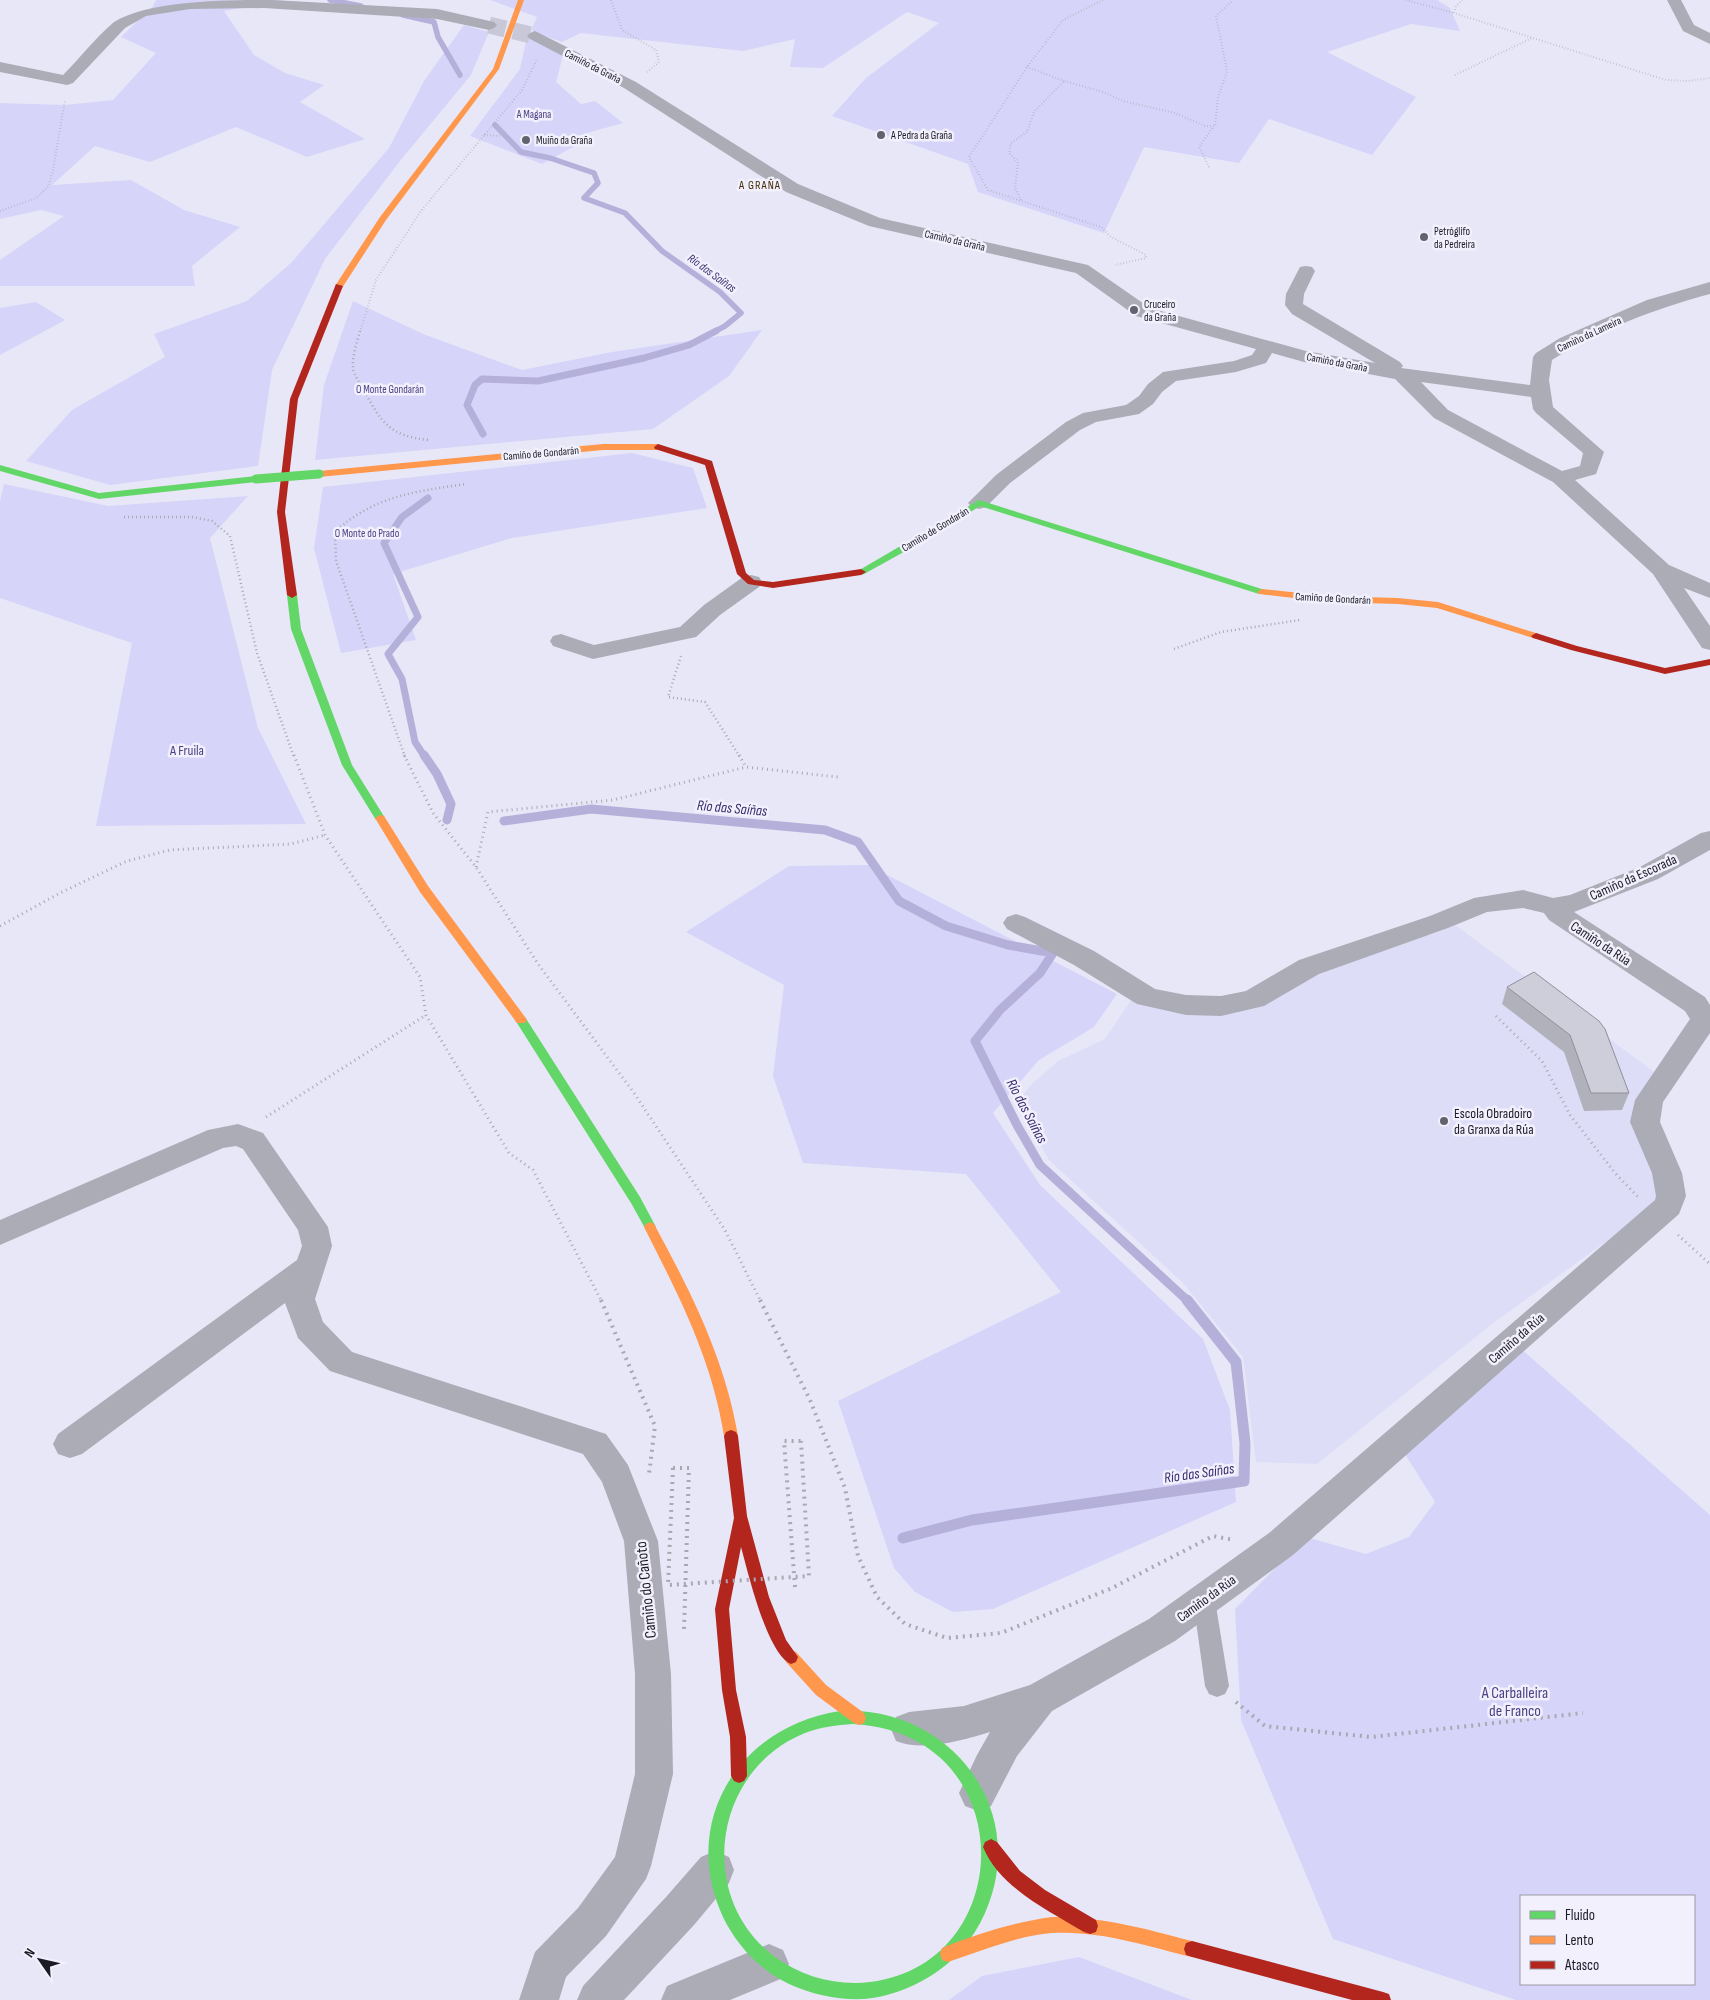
<svg xmlns="http://www.w3.org/2000/svg" width="1710" height="2000" viewBox="0 0 1710 2000" font-family="'Sofia Sans Condensed',sans-serif">
<rect width="100%" height="100%" fill="#e8e7f8"/>
<path fill="#deddf8" d="M1455 925 1657 1074 1640 1092 1636 1112 1660 1196 1640 1217 1492 1324 1317 1464 1256 1462 1243 1357 1183 1283 1049 1160 1017 1102 1032 1084 1058 1061 1105 1039 1133 997 1192 1013 1332 965 1438 932Z"/>
<g fill="#d6d4f8" fill-rule="evenodd">
<path d="M156 0H284L224 11 254 55 285 73 324 85 300 102 365 139 307 157 236 127 150 162 95 146 52 185 131 180 184 210 240 227 192 266 195 286H0V260L64 216 41 210 0 219V103L65 105 113 100 156 53 121 37 153 6Z"/>
<path d="M490 0H1437L1450 8 1460 31 1411 24 1327 52 1416 97 1372 155 1269 119 1239 163 1144 147 1104 233 978 192 968 164 832 116 866 78 939 23 907 12 823 68 790 67 795 39 743 51 581 33 562 42 531 31 537 17Z"/>
<path d="M464 25 489 32 471 75 400 161 325 259 272 370 258 466 110 485 26 461 72 410 165 357 154 334 247 301 292 262 389 148 424 81Z"/>
<path d="M527 37 563 55 556 82 581 104 595 101 623 123 562 140 575 146 542 164 470 136 520 69Z"/>
<path d="M353 301 423 334 522 370 612 352 762 330 729 376 653 429 315 460 324 385Z"/>
<path d="M36 302 65 320 0 355V308Z"/>
<path d="M632 453 693 468 707 508 512 538 393 574 416 640 341 653 314 548 323 487Z"/>
<path d="M4 484 108 506 248 496 210 538 258 728 306 824 96 826 132 643 0 598V501Z"/>
<path d="M868 865 1117 994 1094 1027 1039 1060 993 1113 1040 1185 1203 1339 1230 1410 1236 1502 993 1609 953 1612 915 1592 894 1568 838 1401 1061 1292 966 1174 803 1163 773 1076 784 985 686 932 789 866Z"/>
<path d="M1520 1348 1710 1515V2000H1516L1333 1939 1241 1720 1235 1609 1306 1537 1366 1554 1409 1537 1435 1502 1402 1449ZM1521 1896H1694V1984H1521Z"/>
<path d="M1079 1957 1192 2000H949L982 1976Z"/>
</g>
<g fill="none" stroke-linecap="round" stroke-linejoin="round">
<g stroke="#b4b0da" stroke-width="5.5">
<path d="M330 0 361 6"/>
<path d="M403 15 434 22 438 37 460 75"/>
<path d="M495 125 521 152 550 158 594 173 598 183 584 198 625 213 662 251 720 292 741 313 725 326 714 332"/>
</g>
<g stroke="#b4b0da" stroke-width="7">
<path d="M483 434 467 405 475 385 482 379 538 381 644 358 689 345 716 331"/>
<path d="M425 757 415 742 402 679 388 654 418 617 384 543 402 517 428 498"/>
</g>
<g stroke="#b4b0da" stroke-width="9">
<path d="M424 755 437 774 451 804 447 820"/>
<path d="M504 821 591 809 825 830 858 842 899 901 946 926 1008 945 1053 953 1040 973 1000 1010 975 1041 1017 1125 1040 1165 1189 1302"/>
</g>
<path stroke="#b4b0da" stroke-width="11" d="M903 1538 972 1520 1244 1481 1245 1443 1236 1362 1187 1300"/>
<path stroke="#c9c8d8" stroke-width="17" stroke-dasharray="17 8" stroke-linecap="butt" d="M489 25 535 36"/>
<g stroke="#a8a8b1" stroke-width="2" stroke-dasharray="0.5 2.5" stroke-linecap="butt">
<path d="M611 0 622 30 656 50 659 62 647 72"/>
<path d="M1103 0 1063 20 1027 67 969 157 988 190 1101 227 1111 237 1146 255V258L1115 265"/>
<path d="M1406 0 1454 13"/>
<path d="M1462 0 1456 6 1454 13 1666 80 1688 81 1710 78"/>
<path d="M1027 67 1064 81"/>
<path d="M1455 75 1532 38"/>
<path d="M484 135 502 136"/>
<path d="M1209 167 1199 147 1214 126"/>
<path d="M1021 200 1015 188 1018 162 1009 153 1011 143 1027 132 1034 112 1064 81 1103 92 1123 101 1175 113 1205 126H1215L1218 97 1227 71 1216 16 1233 0"/>
<path d="M0 211 36 198 48 187 53 170 65 100"/>
<path d="M360 332 376 280 421 211 522 90 537 59"/>
</g>
<g stroke="#a8a8b1" stroke-width="2.5" stroke-dasharray="1 3" stroke-linecap="butt">
<path d="M360 331C357 342 352 356 353 369 354 375 360 383 363 389 382 423 389 436 429 440"/>
<path d="M124 517H192L212 521 230 536 257 653 294 757"/>
<path d="M1174 649 1221 632 1300 620"/>
<path d="M681 656 668 697 705 702 740 757"/>
<path d="M405 757 336 561 335 532C373 496 417 491 466 484"/>
</g>
<g stroke="#a8a8b1" stroke-width="3" stroke-dasharray="1 4" stroke-linecap="butt">
<path d="M294 755 325 835 420 977 426 1015 509 1153 533 1170 602 1302"/>
<path d="M404 755 433 813 476 867 538 964 634 1093 725 1230 761 1302"/>
<path d="M739 755 746 767"/>
<path d="M476 867 488 812 613 800 746 767 838 777"/>
<path d="M0 926 60 893 127 861 170 850 291 844 325 835"/>
<path d="M1496 1016 1542 1061 1570 1115 1615 1173 1638 1197"/>
<path d="M266 1117 426 1015"/>
<path d="M1678 1235 1710 1264"/>
</g>
<g stroke="#a8a8b1" stroke-width="4" stroke-dasharray="2 5" stroke-linecap="butt">
<path d="M601 1300 655 1426 649 1474"/>
<path d="M760 1300 810 1400 845 1488 858 1556 877 1597 905 1624 947 1638 1001 1633 1112 1588 1213 1536 1234 1540"/>
<path d="M673 1468H689L684 1630"/>
<path d="M795 1587 784 1441H801"/>
<path d="M1236 1702 1265 1726 1371 1737 1583 1713"/>
</g>
<path fill="#acacb7" fill-rule="evenodd" d="M1204 1590 1212 1593 1215 1600 1229 1686 1225 1694 1217 1697 1209 1694 1205 1686 1193 1600 1196 1593Z"/>
<g fill="#acacb7" fill-rule="evenodd">
<path d="M272 0 437 9 494 22 497 25 494 28 489 30 437 19 264 8 190 9 146 16 125 28 73 83 67 85 0 72V62L63 75C80 58 96 37 114 22 150 0 228 0 272 0Z"/>
<path d="M1667 0H1681L1694 25 1710 33V44L1683 31Z"/>
<path d="M535 31 636 82 798 184 880 218 1088 265 1150 308 1306 351 1375 363 1292 314 1285 305 1286 294 1300 267 1306 266 1312 267 1315 271 1304 294 1303 304 1400 362 1403 366 1401 368 1530 385 1533 357 1536 353 1560 338 1647 300 1710 282V294C1655 309 1601 329 1552 360L1549 380 1553 407 1604 452 1596 474 1575 480 1669 565 1710 583V598L1684 588 1710 626V650L1702 648 1653 574 1553 482 1434 418 1395 379 1304 362 1272 353 1266 363 1236 372 1176 381 1162 392 1153 404 1139 414 1096 422 1080 430 1010 483 986 507 979 509 972 507 968 503 996 475 1066 422 1083 413 1126 405 1139 396 1148 384 1163 372 1234 361 1252 355 1256 349 1136 316 1076 273 869 226 786 192 624 88 530 39 527 36 530 33ZM1421 382 1531 397 1533 409 1536 413 1583 453 1580 466 1562 471 1448 410Z"/>
<path d="M751 575 759 577 762 582 759 587 720 615 696 637 593 659 553 646 550 641 553 636 561 634 594 645 680 627 704 605 743 577Z"/>
<path d="M1710 831V850L1658 879 1574 912 1705 997 1710 1005V1033L1663 1102 1660 1122 1682 1173 1686 1196 1679 1214 1293 1555 1175 1641 1052 1711 1017 1756 991 1806 978 1811 965 1806 959 1793 977 1755 990 1732C964 1740 923 1752 896 1741L891 1729 896 1717 909 1712 964 1706 1030 1685 1149 1619 1269 1533 1655 1200 1656 1196 1652 1173 1630 1122 1635 1100 1690 1019 1685 1011 1549 920 1544 913 1523 908 1487 912 1448 928 1319 974 1264 1006 1221 1016 1186 1015 1137 1004 1074 965 1007 929 1003 923 1007 917 1016 914 1025 917 1094 951 1155 989 1186 995 1221 996 1246 991 1299 960 1430 916 1474 898 1523 890 1553 898 1570 895 1640 867 1701 833Z"/>
<path d="M238 1124 263 1133 328 1227 332 1246 315 1299 323 1322 352 1352 606 1434 628 1465 658 1541 671 1674 673 1774 651 1866 646 1879 606 1936 566 1977 559 2000H519L535 1952 578 1908 615 1857 635 1774V1674L624 1541 602 1482 583 1454 330 1371 298 1338 285 1303 82 1454 70 1458 58 1454 53 1444 58 1434 297 1260 302 1246 298 1230 243 1149 236 1146 223 1148 0 1245V1220L208 1130Z"/>
<path d="M715 1851 729 1857 734 1870 729 1883 694 1925 624 2000H577L583 1986 666 1897 701 1857Z"/>
<path d="M769 1944 783 1950 789 1964 783 1978 730 2000H661L667 1986Z"/>
</g>
<g fill="#63d668" fill-rule="evenodd">
<path d="M0 465 99 493 256 476 260 479 256 482 99 499 0 471Z"/>
<path d="M979 500 1265 590 1267 592 1265 594H1259L980 506 931 537 864 574 861 575 856 572Z"/>
<path d="M292 592 297 595 301 629 352 765 385 818 384 820H376L342 765 291 629 287 595Z"/>
<path d="M521 1016 525 1017 640 1197 656 1227 654 1230 650 1232 646 1230 631 1203 517 1023 515 1020Z"/>
<path d="M840 1711C949 1705 1031 1809 985 1913 973 1940 954 1962 929 1977 909 1989 887 1997 864 1999 838 2000 813 1995 789 1984 760 1970 737 1946 723 1917 679 1822 739 1726 840 1711ZM853 1724C1027 1733 1020 1979 855 1983 826 1983 799 1974 775 1957 695 1897 713 1770 805 1733 820 1727 837 1725 853 1724Z"/>
</g>
<g fill="#ff974d" fill-rule="evenodd">
<path d="M518 0H524L499 69 386 220 342 288H336L335 286 380 217 493 69Z"/>
<path d="M603 444H658L662 447 658 450H603L319 477 315 474 319 471Z"/>
<path d="M1262 589 1328 596 1398 598 1438 602 1539 634 1541 636 1536 639 1533 638 1437 608 1398 604 1328 602 1259 594 1257 592Z"/>
<path d="M380 815 384 816 428 886 525 1017 527 1020 525 1023H517L420 892 375 818Z"/>
<path d="M650 1222 654 1224C691 1292 725 1359 738 1436L736 1440 731 1442 726 1440 724 1436C712 1359 679 1296 644 1227L646 1224Z"/>
<path d="M791 1650 796 1652 826 1685 864 1713 866 1718 864 1723 859 1725 854 1723 816 1695 786 1662 784 1657 786 1652Z"/>
<path d="M1052 1917C1100 1916 1146 1929 1192 1941L1198 1943 1200 1949 1198 1955 1192 1957C1147 1946 1099 1930 1052 1933 1016 1936 982 1951 948 1962L942 1960 940 1954 942 1948C977 1934 1014 1922 1052 1917Z"/>
</g>
<g fill="#b3261e" fill-rule="evenodd">
<path d="M336 284 343 286 298 399 285 512 297 595 292 598 287 595 277 512 290 399Z"/>
<path d="M658 444 712 461 746 573 754 580 773 582 861 569 866 572 861 575 773 588 748 584 737 574 705 465 655 449 654 447Z"/>
<path d="M1536 633 1577 646 1665 668 1710 659V665L1665 674 1571 650 1533 638 1531 636Z"/>
<path d="M731 1430 736 1432 738 1436 747 1516 769 1597 786 1640 798 1657 796 1662 791 1664C767 1654 748 1572 741 1547L729 1609 736 1690 746 1737 747 1776 744 1781 739 1783 734 1781 731 1776 730 1737 722 1690 715 1609 734 1518 724 1436 726 1432Z"/>
<path d="M991 1839 997 1842 1020 1871 1045 1890 1096 1920 1098 1926 1096 1932 1090 1934 1084 1932C1048 1910 1000 1888 983 1847L985 1842Z"/>
<path d="M1192 1941 1383 1992 1389 1994 1391 2000H1352L1192 1957 1186 1955 1184 1949 1186 1943Z"/>
</g>
<path stroke="#a8a8b1" stroke-width="4" stroke-dasharray="2 5" stroke-linecap="butt" d="M673 1468 668 1585 809 1576 801 1441"/>
<path stroke="#63d668" stroke-width="9" d="M256 479 319 474"/>
</g>
<path fill="#b1b1bc" d="M1507 987 1605 1029 1629 1093 1622 1110 1584 1111 1564 1052 1502 1004Z"/>
<path fill="#cecedb" stroke="#909099" d="M1534 972 1599 1021 1605 1029 1629 1093H1591L1570 1035 1507 987Z"/>
<g fill="#63626f" stroke="#f1f0fc" stroke-width="2">
<circle cx="881" cy="135" r="5"/>
<circle cx="526" cy="140" r="5"/>
<circle cx="1424" cy="237" r="5"/>
<circle cx="1134" cy="310" r="5"/>
<circle cx="1444" cy="1121" r="5"/>
</g>
<g text-anchor="middle" stroke-width="5" stroke-linejoin="round" paint-order="stroke">
<g font-size="11" fill="#1b1a25" stroke="#f1f0fc">
<text transform="translate(593 66) rotate(27)" y="4">Camiño da Graña</text>
<text transform="translate(955 240) rotate(13)" y="4">Camiño da Graña</text>
<text transform="translate(1589 334) rotate(-25)" y="4">Camiño da Lameira</text>
<text transform="translate(1337 362) rotate(11)" y="4">Camiño da Graña</text>
<text transform="translate(541 453) rotate(-5)" y="4">Camiño de Gondarán</text>
<text transform="translate(935 529) rotate(-31)" y="4">Camiño de Gondarán</text>
<text transform="translate(1333 598) rotate(3)" y="4">Camiño de Gondarán</text>
</g>
<g font-size="11" fill="#4c4284" stroke="#f1f0fc">
<text x="534" y="118">A Magana</text>
<text x="390" y="393">O Monte Gondarán</text>
<text x="367" y="537">O Monte do Prado</text>
</g>
<g font-size="11" fill="#1b1a25" stroke="#f1f0fc" text-anchor="start">
<text x="891" y="139">A Pedra da Graña</text>
<text x="536" y="144">Muíño da Graña</text>
<text x="1434" y="235">Petróglifo<tspan x="1434" dy="13">da Pedreira</tspan></text>
<text x="1144" y="308">Cruceiro<tspan x="1144" dy="13">da Graña</tspan></text>
</g>
<g font-size="12" letter-spacing="1" fill="#422d06" stroke="#f1f0fc">
<text x="760" y="189">A GRAÑA</text>
</g>
<g font-size="12" font-style="italic" fill="#382c6c" stroke="#f1f0fc">
<text transform="translate(712 273) rotate(36)" y="4">Río das Saíñas</text>
</g>
<g font-size="14" fill="#4c4284" stroke="#f1f0fc">
<text x="187" y="755">A Fruila</text>
</g>
<g font-size="14" fill="#1b1a25" stroke="#f1f0fc">
<text transform="translate(1633 877) rotate(-24)" y="5">Camiño da Escorada</text>
<text transform="translate(1601 943) rotate(33)" y="5">Camiño da Rúa</text>
<text transform="translate(1516 1338) rotate(-41)" y="5">Camiño da Rúa</text>
<text transform="translate(1206 1598) rotate(-36)" y="5">Camiño da Rúa</text>
</g>
<g font-size="14" fill="#1b1a25" stroke="#f1f0fc" text-anchor="start">
<text x="1454" y="1118">Escola Obradoiro<tspan x="1454" dy="16">da Granxa da Rúa</tspan></text>
</g>
<g font-size="15" font-style="italic" fill="#382c6c" stroke="#f1f0fc">
<text transform="translate(732 808) rotate(5)" y="5">Río das Saíñas</text>
<text transform="translate(1027 1111) rotate(62)" y="5">Río das Saíñas</text>
<text transform="translate(1199 1473) rotate(-8)" y="5">Río das Saíñas</text>
</g>
<g font-size="16" fill="#1b1a25" stroke="#f1f0fc">
<text transform="translate(645 1590) rotate(-96)" y="6">Camiño do Cañoto</text>
</g>
<g font-size="16" fill="#4c4284" stroke="#f1f0fc">
<text x="1515" y="1698">A Carballeira<tspan x="1515" dy="18">de Franco</tspan></text>
</g>
</g>
<rect x="1520" y="1895" width="175" height="90" fill="#f1f0fc" stroke="#9b9aa6"/>
<rect x="1530" y="1911" width="25" height="8" fill="#63d668" stroke="#9b9aa6"/>
<text x="1565" y="1920" font-size="15" fill="#1b1a25">Fluido</text>
<rect x="1530" y="1936" width="25" height="8" fill="#ff974d" stroke="#9b9aa6"/>
<text x="1565" y="1945" font-size="15" fill="#1b1a25">Lento</text>
<rect x="1530" y="1961" width="25" height="8" fill="#b3261e" stroke="#9b9aa6"/>
<text x="1565" y="1970" font-size="15" fill="#1b1a25">Atasco</text>
<g transform="translate(40 1960) rotate(304)" stroke="#f1f0fc" stroke-width="4" paint-order="stroke">
<path d="M0-4L9 19L0 12L-9 19Z" fill="#1b1a25"/>
<text y="-8" font-size="14" font-weight="bold" text-anchor="middle" fill="#1b1a25">N</text>
</g>
</svg>
